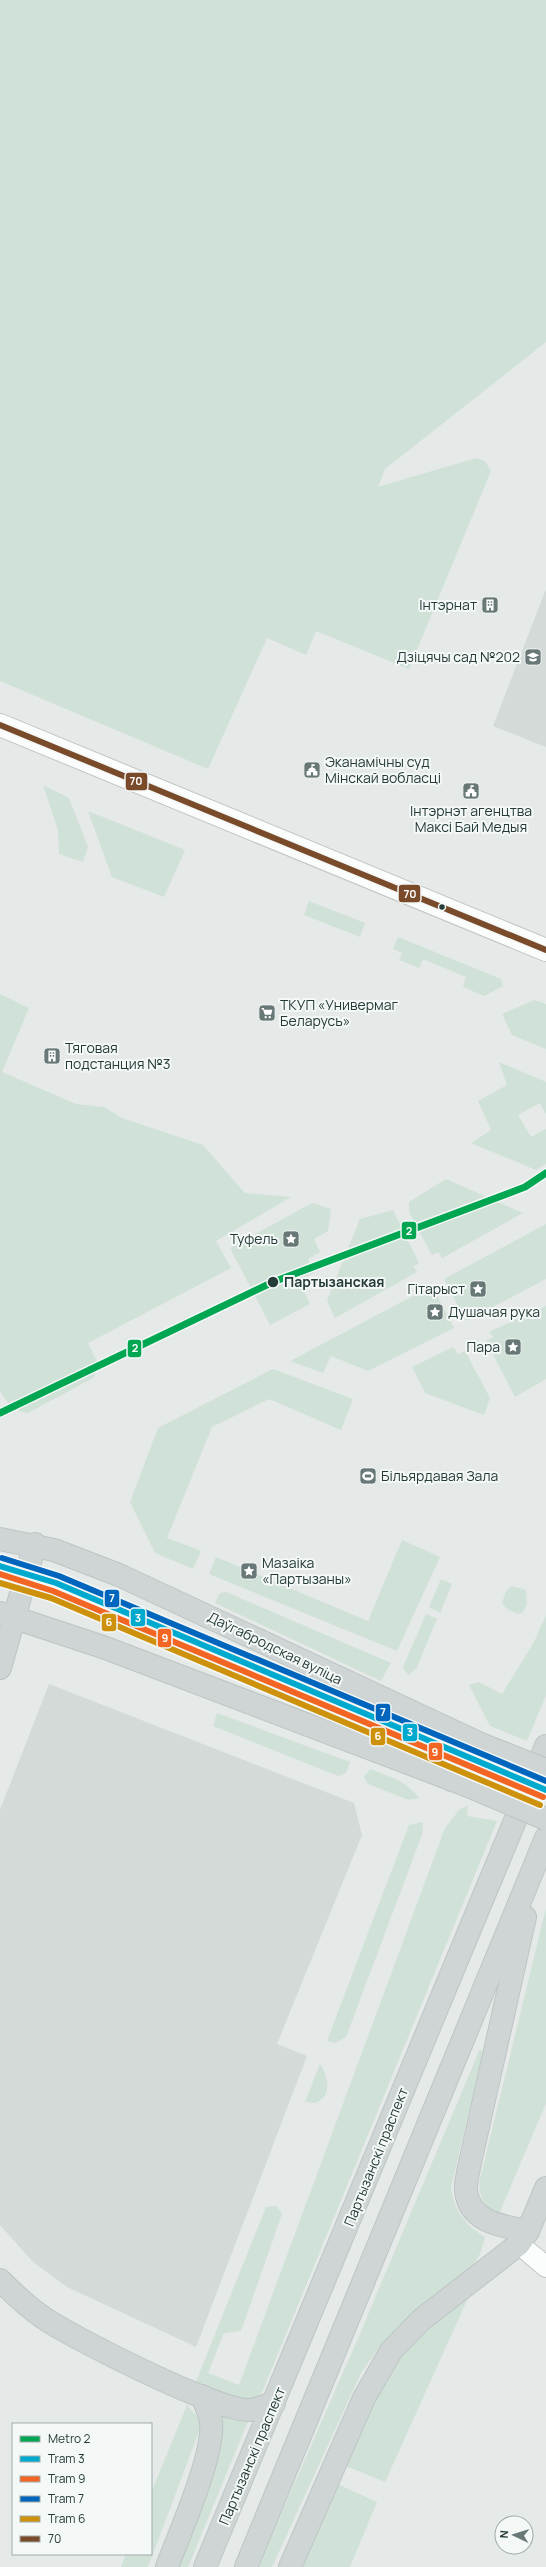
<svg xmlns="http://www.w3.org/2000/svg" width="546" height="2567" viewBox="0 0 546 2567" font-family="Manrope,sans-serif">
<rect width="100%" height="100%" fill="#e5e9e8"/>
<g fill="#d4dad8">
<path d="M546 589V747L493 726Z"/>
<path d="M49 1684 354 1803 362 1835 277 2044 307 2056 196 2347 67 2287 33 2262 0 2225V1810Z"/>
</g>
<g fill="#d0e1d8">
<path d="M0 0H546V342L385 469 378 487 476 458 485 461 491 471 409 669 316 631 306 655 267 638 208 769 0 681Z"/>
<path d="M43 785 69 798 88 847 83 862 59 854 58 830Z"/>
<path d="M88 811 185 850 164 897 112 877Z"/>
<path d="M309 901 365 923 360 937 304 915Z"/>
<path d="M398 937 501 979 503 986 484 996 463 987 466 977 423 959 419 968 399 960 402 953 393 949Z"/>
<path d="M0 994 29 1008 2 1072 76 1104 104 1107 122 1118 203 1145 245 1193 291 1197 216 1241 231 1268 88 1343C94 1357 102 1363 93 1378L28 1413C13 1411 8 1404 0 1391Z"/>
<path d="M534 1000 546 1004V1049L512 1035 502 1014Z"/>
<path d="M499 1062 546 1082V1114L540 1103 518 1115 531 1137 546 1129V1164L536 1170 471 1143 491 1130 478 1101 507 1085Z"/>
<path d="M446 1179 523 1213 442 1258 438 1252 432 1255 409 1212V1202Z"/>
<path d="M312 1203 331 1209 328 1231 314 1239 320 1252 308 1259 314 1273 299 1280 310 1304 270 1325 230 1248Z"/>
<path d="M393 1210 419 1263 414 1266 417 1272 335 1318 327 1301 360 1219Z"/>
<path d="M546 1224V1279L466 1321 444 1279Z"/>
<path d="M432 1286 454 1328 368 1371 331 1356 323 1373 290 1361Z"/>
<path d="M546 1306V1379L515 1397 486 1341 494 1337 489 1332Z"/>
<path d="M453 1347 458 1354 465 1351 490 1398 484 1415 425 1393 412 1367Z"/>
<path d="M273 1369 353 1399 341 1430 269 1399 212 1427 167 1538 201 1551 193 1569 155 1553 130 1502 158 1428Z"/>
<path d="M402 1540 440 1557 397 1651 209 1574 216 1557 368 1621Z"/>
<path d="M441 1579 452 1584 440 1613 429 1607Z"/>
<path d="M512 1586 526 1590 527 1604 523 1612 518 1614 507 1609 502 1603 506 1591Z"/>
<path d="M226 1592 391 1663 381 1681 215 1603 220 1593Z"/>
<path d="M426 1614 437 1619 416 1669 408 1675 403 1667Z"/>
<path d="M546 1615V1695L527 1741 490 1726 469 1685 479 1682 502 1694 534 1642Z"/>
<path d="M217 1713 350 1762 346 1773 338 1776 213 1726Z"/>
<path d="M370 1769C388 1776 407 1781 419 1798L409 1800 368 1784 364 1777Z"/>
<path d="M468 1806 467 1816 497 1821 263 2390 254 2403 195 2384 266 2207 276 2206 282 2214 241 2331 224 2333 208 2373 239 2385 445 1828 460 1809Z"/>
<path d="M422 1822 423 1832 346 2037 335 2043 327 2041 409 1825Z"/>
<path d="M546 1908V2103L500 2212C484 2210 480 2198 479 2183Z"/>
<path d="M480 2049 483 2052 451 2187C455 2212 464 2224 485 2237L480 2254 471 2269 402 2325 378 2349 361 2373 272 2567H258L359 2336Z"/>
<path d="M320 2064C328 2077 333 2096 315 2103L305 2102Z"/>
<path d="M468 2298 385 2482 341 2464C358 2428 374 2386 400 2355 419 2332 444 2315 468 2298Z"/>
<path d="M187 2405 199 2419 200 2429 148 2567H121L126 2554H151V2493Z"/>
<path d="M217 2411C228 2419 236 2421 249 2419L188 2567H179Z"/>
<path d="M333 2482 377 2502 350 2567H299Z"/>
</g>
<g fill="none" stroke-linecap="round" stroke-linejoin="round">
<g stroke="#c2c6c5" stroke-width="22">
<path id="street" d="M519 2244 546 2267"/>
</g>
<g stroke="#bfc5c3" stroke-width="24">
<path id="secondary" d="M0 725 546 950"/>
</g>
<g stroke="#bdc5c4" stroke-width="24">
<g id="primary">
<path d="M0 1539 54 1550 119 1575 483 1745"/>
<path d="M0 1613 103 1647 466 1785"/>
<path d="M0 1668 35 1544"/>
<path d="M450 1730 452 1780"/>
<path d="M525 1917 469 2167C468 2174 465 2184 466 2191 470 2223 502 2226 528 2231"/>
<path d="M0 2280C13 2293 26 2306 41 2316 70 2337 221 2413 250 2410 258 2409 266 2405 274 2403"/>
<path d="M167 2567C179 2534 215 2454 211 2422 210 2414 205 2404 202 2396"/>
<path d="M205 2567 546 1746"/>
<path d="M246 2567 546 1838"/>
<path d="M290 2567 364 2398 391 2351 421 2320 519 2244 528 2231 546 2188"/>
</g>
</g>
<use href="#street" stroke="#fbfcfc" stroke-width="20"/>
<use href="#secondary" stroke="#fbfcfc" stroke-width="22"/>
<use href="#primary" stroke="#cfd5d4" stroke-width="22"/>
<g stroke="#bdc5c4" stroke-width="24" stroke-linecap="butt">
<g id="primary-bridge">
<path d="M483 1745 546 1770"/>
<path d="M466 1785 546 1819"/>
</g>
</g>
<use href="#primary-bridge" stroke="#cfd5d4" stroke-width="22"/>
<g stroke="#f4f8f7" stroke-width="9">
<path id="bus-1" d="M0 725 546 950"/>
</g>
<use href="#bus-1" stroke="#7a4b2a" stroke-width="6"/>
<g stroke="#f4f8f7" stroke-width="9">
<path id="tram-1" d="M0 1566 56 1583 546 1790"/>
</g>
<g stroke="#f4f8f7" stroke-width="9">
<path id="tram-2" d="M0 1574 53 1591 543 1797"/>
</g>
<g stroke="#f4f8f7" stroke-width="9">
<path id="tram-3" d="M2 1558 59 1576 546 1781"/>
</g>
<g stroke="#f4f8f7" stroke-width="9">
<path id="tram-4" d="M0 1583 51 1598 540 1805"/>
</g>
<use href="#tram-1" stroke="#00a9ce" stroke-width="6"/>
<use href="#tram-2" stroke="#f26522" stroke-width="6"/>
<use href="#tram-3" stroke="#0065bd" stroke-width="6"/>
<use href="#tram-4" stroke="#cd910b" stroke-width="6"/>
<g stroke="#f4f8f7" stroke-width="10">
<path id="metro-1" d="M0 1413 273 1282 525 1187 546 1173"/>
</g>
<use href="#metro-1" stroke="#00a651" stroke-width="7"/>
</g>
<defs>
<g id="building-square" transform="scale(0.9)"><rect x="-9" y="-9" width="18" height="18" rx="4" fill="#687876" stroke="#f4f8f7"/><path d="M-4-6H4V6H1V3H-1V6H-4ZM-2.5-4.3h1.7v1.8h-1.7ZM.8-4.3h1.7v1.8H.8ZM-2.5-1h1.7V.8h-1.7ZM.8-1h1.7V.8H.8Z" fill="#fff"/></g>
<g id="school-square" transform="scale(0.9)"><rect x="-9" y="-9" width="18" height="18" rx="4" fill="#687876" stroke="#f4f8f7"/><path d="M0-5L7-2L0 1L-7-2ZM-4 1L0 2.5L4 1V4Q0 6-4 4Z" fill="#fff"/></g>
<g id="civic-square" transform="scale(0.9)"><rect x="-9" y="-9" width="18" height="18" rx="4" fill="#687876" stroke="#f4f8f7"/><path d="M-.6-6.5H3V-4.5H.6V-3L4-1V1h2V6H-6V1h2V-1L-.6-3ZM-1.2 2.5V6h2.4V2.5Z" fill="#fff"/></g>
<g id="supermarket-square" transform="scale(0.9)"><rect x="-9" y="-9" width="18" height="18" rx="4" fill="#687876" stroke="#f4f8f7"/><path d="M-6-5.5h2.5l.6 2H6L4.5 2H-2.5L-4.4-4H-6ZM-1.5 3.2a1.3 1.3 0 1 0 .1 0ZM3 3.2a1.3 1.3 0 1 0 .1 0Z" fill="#fff"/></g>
<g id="sight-square" transform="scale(0.9)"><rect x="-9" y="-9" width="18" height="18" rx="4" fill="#687876" stroke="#f4f8f7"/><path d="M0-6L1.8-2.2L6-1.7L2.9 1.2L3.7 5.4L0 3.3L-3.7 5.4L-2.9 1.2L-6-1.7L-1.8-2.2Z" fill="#fff"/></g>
<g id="stadium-square" transform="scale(0.9)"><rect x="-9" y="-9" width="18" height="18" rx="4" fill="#687876" stroke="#f4f8f7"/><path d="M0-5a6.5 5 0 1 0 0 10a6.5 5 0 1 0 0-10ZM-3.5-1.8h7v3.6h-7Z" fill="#fff"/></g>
</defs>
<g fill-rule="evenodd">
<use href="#building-square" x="490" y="605"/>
<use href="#school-square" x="533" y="657"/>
<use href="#civic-square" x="312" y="770"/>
<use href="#civic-square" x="471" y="791"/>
<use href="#supermarket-square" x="267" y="1013"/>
<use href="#building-square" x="52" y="1056"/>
<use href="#sight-square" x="291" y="1239"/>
<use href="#sight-square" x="478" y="1289"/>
<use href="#sight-square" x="435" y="1312"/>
<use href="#sight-square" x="513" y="1347"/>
<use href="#stadium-square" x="368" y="1476"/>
<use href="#sight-square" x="249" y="1571"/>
</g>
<g fill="#253b38" stroke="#f4f8f7" stroke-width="1.5">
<circle cx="442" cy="907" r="3.5"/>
<circle cx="273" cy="1282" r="6"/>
</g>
<g text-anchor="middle" stroke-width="4" stroke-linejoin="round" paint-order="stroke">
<g font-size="14" fill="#253b38" stroke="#f4f8f7" text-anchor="start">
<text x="477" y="610" text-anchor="end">Інтэрнат</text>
<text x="520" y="662" text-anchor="end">Дзіцячы сад №202</text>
<text x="325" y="767">Эканамічны суд<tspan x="325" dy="16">Мінскай вобласці</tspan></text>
<text x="471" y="816" text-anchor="middle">Інтэрнэт агенцтва<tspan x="471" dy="16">Максі Бай Медыя</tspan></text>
<text x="280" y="1010">ТКУП «Универмаг<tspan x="280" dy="16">Беларусь»</tspan></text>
<text x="65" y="1053">Тяговая<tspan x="65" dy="16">подстанция №3</tspan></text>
<text x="278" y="1244" text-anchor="end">Туфель</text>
<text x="465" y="1294" text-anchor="end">Гітарыст</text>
<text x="448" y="1317">Душачая рука</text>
<text x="500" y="1352" text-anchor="end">Пара</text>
<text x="381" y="1481">Більярдавая Зала</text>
<text x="262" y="1568">Мазаіка<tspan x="262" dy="16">«Партызаны»</tspan></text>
</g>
<g font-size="14" font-weight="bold" fill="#253b38" stroke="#f4f8f7" text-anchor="start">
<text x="284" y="1287">Партызанская</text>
</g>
<g font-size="14" fill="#253b38" stroke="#f4f8f7">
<text transform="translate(275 1648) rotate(26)" y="5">Даўгабродская вуліца</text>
<text transform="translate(376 2157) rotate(-68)" y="5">Партызанскі праспект</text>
<text transform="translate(252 2456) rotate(-67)" y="5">Партызанскі праспект</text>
</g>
</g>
<g stroke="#f4f8f7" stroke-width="1.5">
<rect x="125" y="772" width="23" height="19" rx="4" fill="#7a4b2a"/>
<rect x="398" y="884" width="23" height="19" rx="4" fill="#7a4b2a"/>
<rect x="401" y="1221" width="16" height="19" rx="4" fill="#00a651"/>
<rect x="127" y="1339" width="15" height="19" rx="4" fill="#00a651"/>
<rect x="104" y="1589" width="16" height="19" rx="4" fill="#0065bd"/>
<rect x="130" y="1608" width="16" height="19" rx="4" fill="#00a9ce"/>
<rect x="101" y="1613" width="16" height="19" rx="4" fill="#cd910b"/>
<rect x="157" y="1628" width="15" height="20" rx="4" fill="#f26522"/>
<rect x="375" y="1703" width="16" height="19" rx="4" fill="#0065bd"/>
<rect x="402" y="1723" width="16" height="19" rx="4" fill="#00a9ce"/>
<rect x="370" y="1727" width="16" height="19" rx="4" fill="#cd910b"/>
<rect x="428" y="1742" width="15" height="19" rx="4" fill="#f26522"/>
</g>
<g font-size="11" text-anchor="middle" font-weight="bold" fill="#fff">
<text x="136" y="785">70</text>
<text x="410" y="898">70</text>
<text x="409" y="1235">2</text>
<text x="135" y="1352">2</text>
<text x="112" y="1602">7</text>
<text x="138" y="1622">3</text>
<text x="109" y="1626">6</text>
<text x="165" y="1642">9</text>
<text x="383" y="1716">7</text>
<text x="410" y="1736">3</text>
<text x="378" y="1740">6</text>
<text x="435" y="1756">9</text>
</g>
<rect x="12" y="2423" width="140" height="132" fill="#f4f8f7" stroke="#a1acab"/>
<rect x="20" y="2436" width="20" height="6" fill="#00a651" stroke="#a1acab"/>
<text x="48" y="2443" font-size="12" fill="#253b38">Metro 2</text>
<rect x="20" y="2456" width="20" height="6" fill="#00a9ce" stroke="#a1acab"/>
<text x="48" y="2463" font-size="12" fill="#253b38">Tram 3</text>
<rect x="20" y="2476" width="20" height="6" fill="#f26522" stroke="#a1acab"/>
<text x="48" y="2483" font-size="12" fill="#253b38">Tram 9</text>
<rect x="20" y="2496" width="20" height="6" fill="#0065bd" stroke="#a1acab"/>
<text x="48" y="2503" font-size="12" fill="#253b38">Tram 7</text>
<rect x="20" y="2516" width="20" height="6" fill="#cd910b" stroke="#a1acab"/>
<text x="48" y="2523" font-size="12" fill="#253b38">Tram 6</text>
<rect x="20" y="2536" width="20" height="6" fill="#7a4b2a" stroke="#a1acab"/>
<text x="48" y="2543" font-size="12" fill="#253b38">70</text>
<g transform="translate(514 2535) rotate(274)"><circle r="19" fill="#f4f8f7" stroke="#a1acab"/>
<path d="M0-3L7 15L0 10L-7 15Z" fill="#687876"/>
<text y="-6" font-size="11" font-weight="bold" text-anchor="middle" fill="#253b38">N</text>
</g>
</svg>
